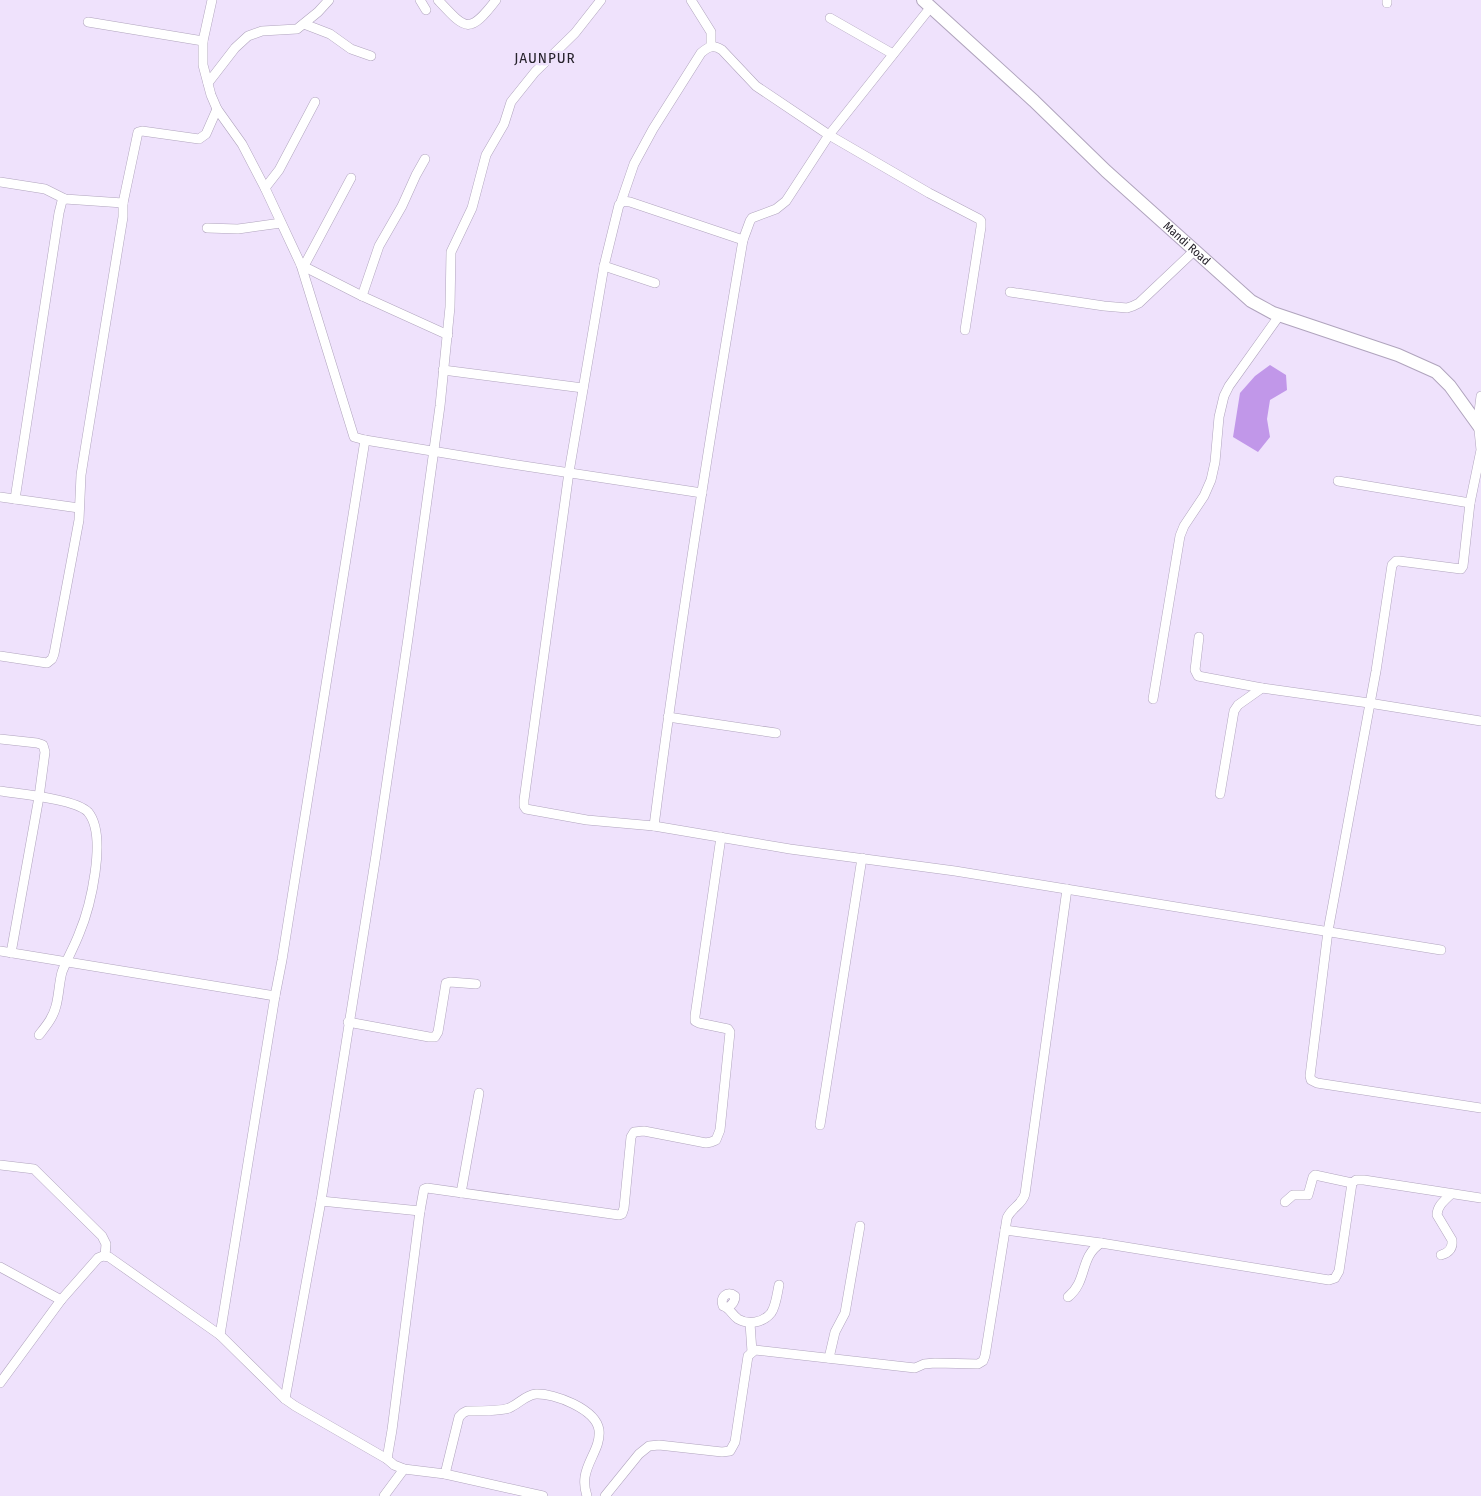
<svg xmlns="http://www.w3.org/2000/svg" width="1481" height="1496" viewBox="0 0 1481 1496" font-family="'Fira Sans Condensed',sans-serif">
<rect width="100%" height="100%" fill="#efe2fc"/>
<path fill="#c197e9" d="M1270 365 1286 375 1287 390 1270 400 1267 419 1270 437 1258 452 1233 437 1240 393 1255 376Z"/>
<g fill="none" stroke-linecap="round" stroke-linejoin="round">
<g stroke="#b0a4bd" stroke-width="10">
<g id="street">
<path d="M212 0 203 41V65L211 95 217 109 242 144 265 188 301 265 354 437 365 440 505 463 702 493"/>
<path d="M420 0 426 10"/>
<path d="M438 0C466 30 469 35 496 0"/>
<path d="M691 0 711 32V46"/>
<path d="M1387 3V0"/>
<path d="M830 18 893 54"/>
<path d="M88 22 203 41"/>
<path d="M304 24 330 34 351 49 371 56"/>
<path d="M208 83 235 48 248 36 262 31 297 29 318 12 329 0"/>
<path d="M0 182 45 189 65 199 123 203 138 132 142 131 199 139 206 134 217 109"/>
<path d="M265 188 279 170 315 102"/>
<path d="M621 202 634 164 653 129 701 53C708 47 713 44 722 50L756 86 829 135 929 193 979 219 981 221V227L965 330"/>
<path d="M207 228 238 229 281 223"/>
<path d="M743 240 630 202 623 201 619 205 604 266 569 472 524 800V806L526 809 587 820 654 826 790 849 955 871 1441 950"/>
<path d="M301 265 362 296 448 335"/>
<path d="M304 266 351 178"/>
<path d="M604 266 655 283"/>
<path d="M1010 292 1104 306 1127 308 1133 306 1139 303 1194 251"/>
<path d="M362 296 379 246 402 206 416 175 425 159"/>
<path d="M443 370 583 388"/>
<path d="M1481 396 1478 420 1481 450 1470 503 1463 566 1461 569 1399 561H1396L1392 565 1376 671 1328 931 1310 1076 1311 1080 1317 1083 1481 1108"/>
<path d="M1338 481 1470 503"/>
<path d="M0 497 79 508"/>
<path d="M15 499 59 213 62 201 65 199"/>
<path d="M1199 637 1195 670 1198 676 1262 688 1369 703 1481 721"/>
<path d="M0 656 47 663 52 659 54 654 79 520 81 475 84 456 123 217V203"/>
<path d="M1153 699 1180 536 1184 526 1204 496 1211 480 1215 462 1219 417 1224 396 1229 386 1279 316"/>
<path d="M668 717 776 733"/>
<path d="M0 739 37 743 43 745 45 752 39 797 11 953"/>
<path d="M0 791C19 794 76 799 88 812 108 836 90 908 79 934 74 947 67 959 62 972 59 983 59 995 56 1006 53 1018 46 1026 39 1035"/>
<path d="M1220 794 1234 711 1238 705 1262 688"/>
<path d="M654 826C679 630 710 435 743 240L750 221 752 218 776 209 786 201 829 135 930 8"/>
<path d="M0 951 275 996"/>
<path d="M348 1022 429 1037H435L438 1032 446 983 450 982 476 984"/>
<path d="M820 1125 862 858"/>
<path d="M0 1165 34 1169 102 1236 106 1244 105 1256"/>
<path d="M461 1193 479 1093"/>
<path d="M321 1201 420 1211"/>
<path d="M1285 1202 1293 1195H1308L1313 1177 1315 1175 1352 1183"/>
<path d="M1005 1230 1101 1243 1329 1280 1335 1278 1339 1271 1352 1183 1356 1180H1364L1481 1198"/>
<path d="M1441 1255C1448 1253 1453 1249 1452 1240L1437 1215C1437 1206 1445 1200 1451 1194"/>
<path d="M0 1267 61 1300"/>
<path d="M1068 1297C1088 1281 1079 1257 1101 1243"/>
<path d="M728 1308C732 1304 735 1302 735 1296 727 1290 720 1297 723 1306 730 1308 732 1315 738 1319 748 1325 763 1323 771 1313 776 1306 777 1294 779 1285"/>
<path d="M750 1323 752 1352"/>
<path d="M220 1335 275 996 282 960 365 440"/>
<path d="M829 1358 835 1332 845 1313 860 1226"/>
<path d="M0 1383 61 1300 98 1258 103 1256 109 1257 220 1335 285 1399 295 1406 387 1459 394 1465 404 1469 445 1474 543 1496"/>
<path d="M285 1399 321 1201 376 855 408 638 440 406 450 307 451 252 472 208 486 155 504 124 511 102 535 72 575 33 601 0"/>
<path d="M387 1459 392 1430 420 1211 424 1189 427 1188 619 1215 622 1214 624 1208 631 1137 634 1132 644 1131 706 1143 711 1142 716 1140 720 1130 730 1032 728 1029 699 1023 695 1021V1016L721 837"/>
<path d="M445 1474 459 1417 463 1413 467 1411C476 1411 502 1411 509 1408 519 1404 525 1395 536 1394 554 1393 596 1409 599 1430 601 1447 587 1461 585 1477 584 1484 585 1490 587 1496"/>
<path d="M384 1496 404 1469"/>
<path d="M605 1496 639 1454 649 1446 659 1445 722 1452 730 1451 735 1442 748 1356 755 1350 915 1368 924 1364 935 1363 978 1364 983 1361 985 1356 1007 1218C1011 1208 1022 1205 1025 1194L1067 889"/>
</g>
</g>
<g stroke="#b0a4bd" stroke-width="14">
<g id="secondary">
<path id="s1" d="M923 0 1034 101 1106 171 1251 301 1273 313 1398 355 1436 372 1450 386 1481 429"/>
</g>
</g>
<use href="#street" stroke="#fff" stroke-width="9"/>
<use href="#secondary" stroke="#fff" stroke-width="12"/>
</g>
<g text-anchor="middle" stroke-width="5" stroke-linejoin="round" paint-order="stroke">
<g font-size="12" fill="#27232c" stroke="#efe2fc">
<text dy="4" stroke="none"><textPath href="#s1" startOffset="359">Mandi Road</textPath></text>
</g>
<g font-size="15" letter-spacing="1" fill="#27232c" stroke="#efe2fc">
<text x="545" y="63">JAUNPUR</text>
</g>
</g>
</svg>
